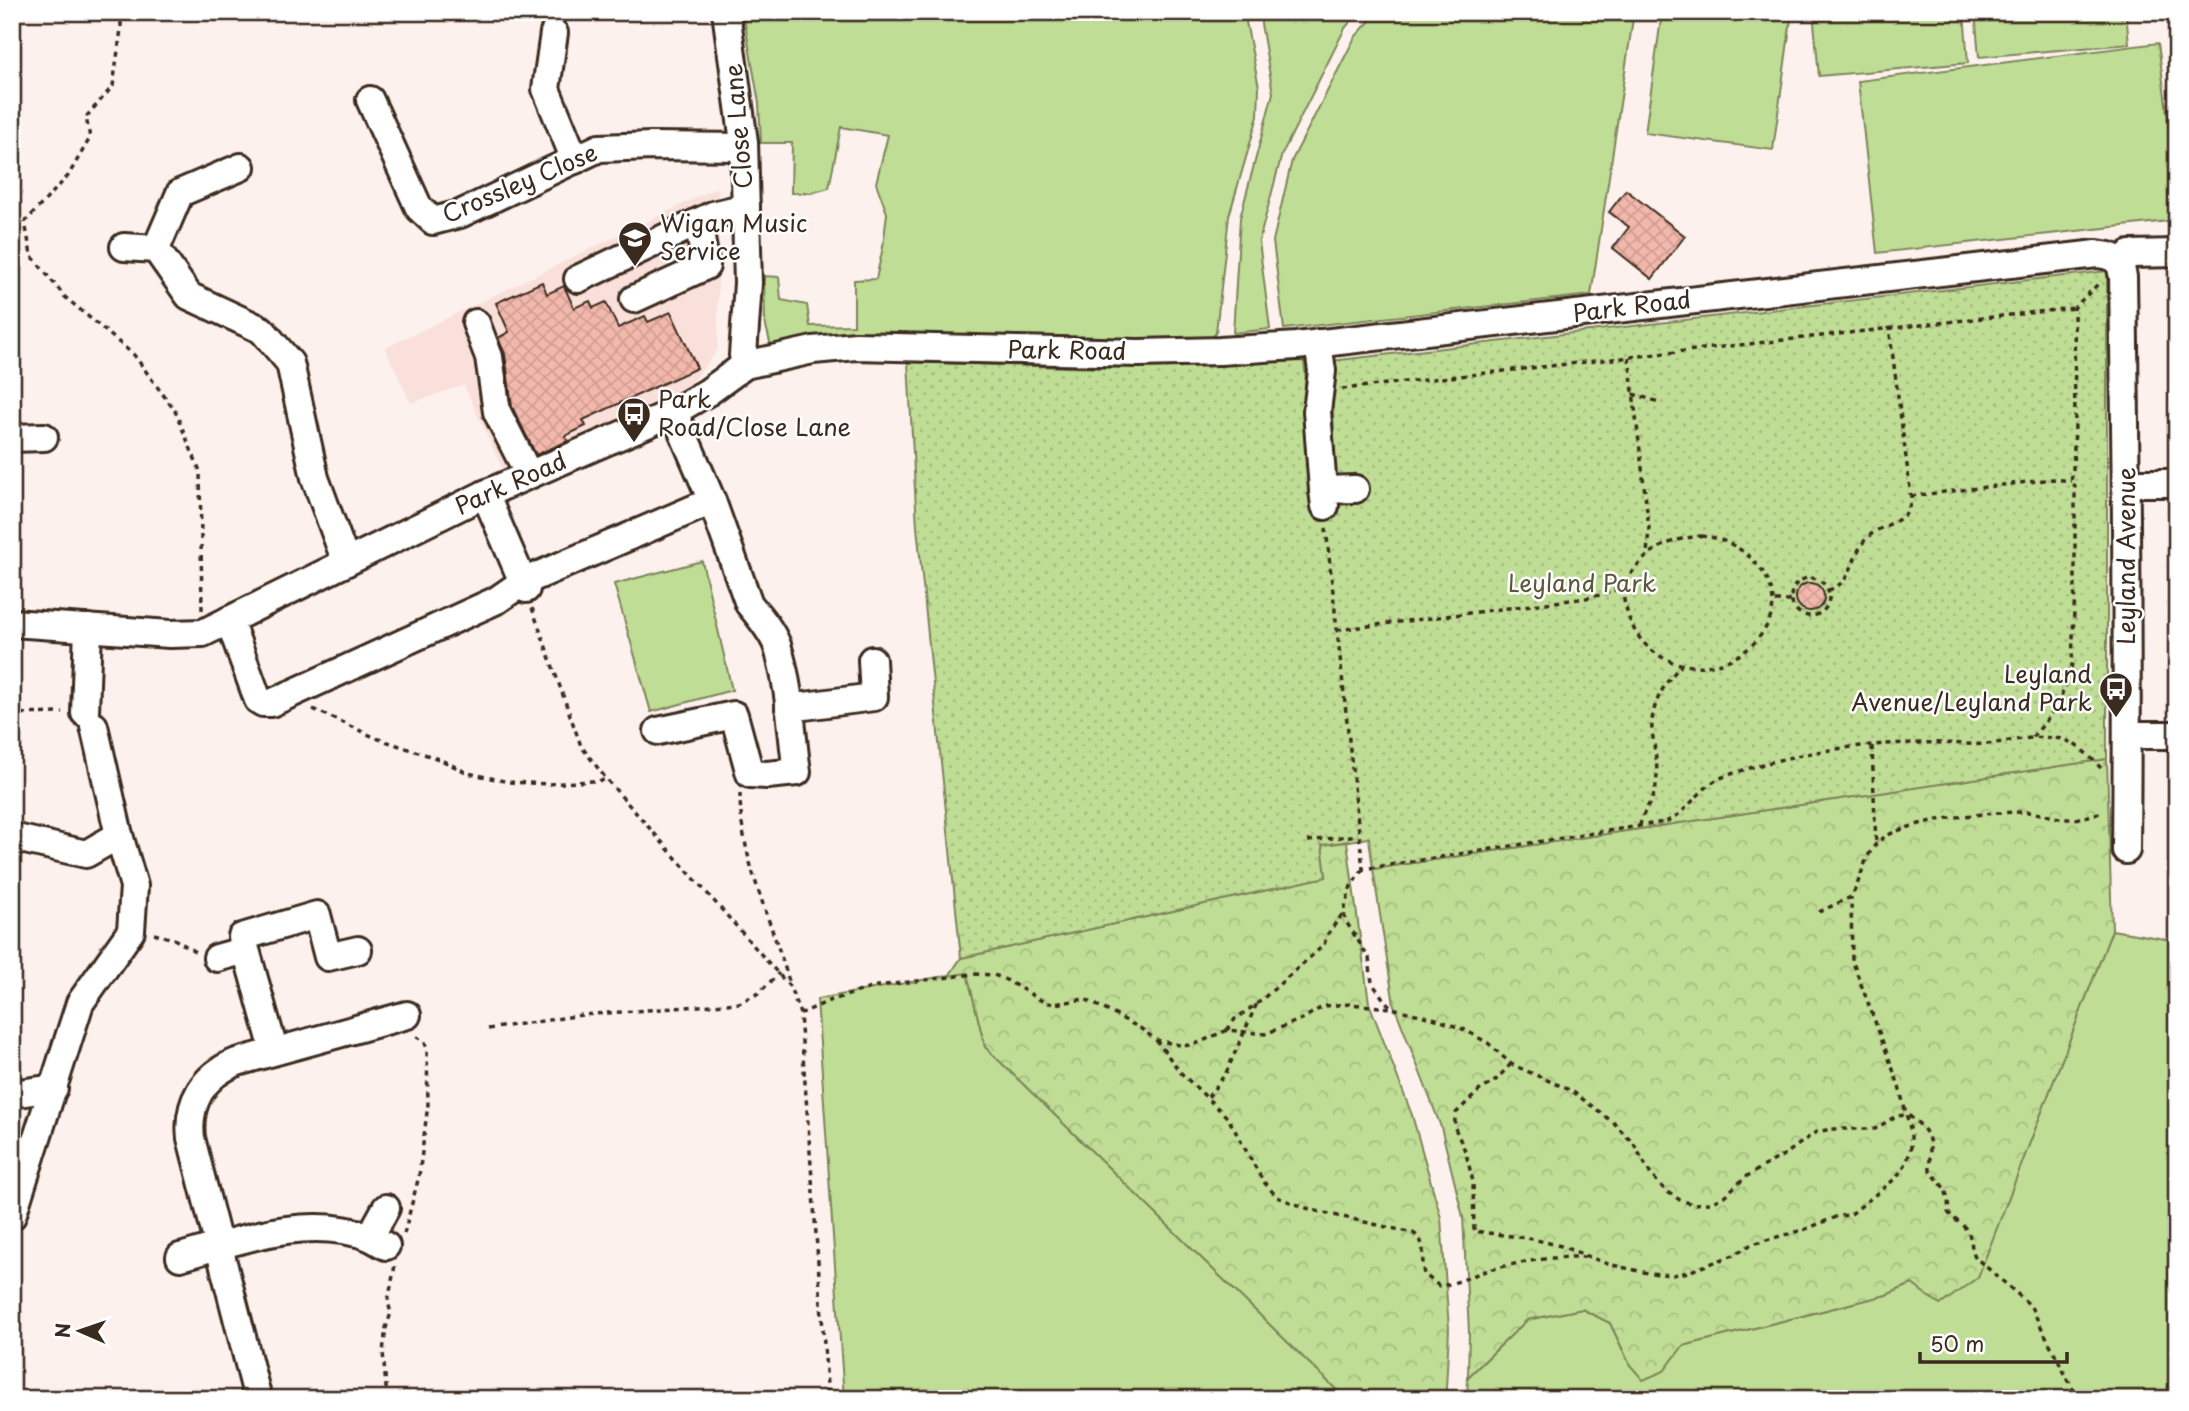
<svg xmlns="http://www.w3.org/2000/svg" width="2189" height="1411" viewBox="0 0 2189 1411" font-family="'Playpen Sans',sans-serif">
<defs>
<pattern id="forest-crowns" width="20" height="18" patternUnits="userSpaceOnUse" patternTransform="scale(1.75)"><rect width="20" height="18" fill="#bfdd95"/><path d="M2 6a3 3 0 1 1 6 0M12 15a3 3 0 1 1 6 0" fill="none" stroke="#a5be80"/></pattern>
<pattern id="park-dots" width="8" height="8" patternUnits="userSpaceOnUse" patternTransform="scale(1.75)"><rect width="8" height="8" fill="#bfdd95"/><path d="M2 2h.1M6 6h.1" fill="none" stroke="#a5be80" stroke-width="1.8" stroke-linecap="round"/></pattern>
<pattern id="building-cross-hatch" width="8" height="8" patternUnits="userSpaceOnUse" patternTransform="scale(1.75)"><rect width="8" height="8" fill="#f3b8ac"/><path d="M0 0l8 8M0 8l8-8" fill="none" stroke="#d19e94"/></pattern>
</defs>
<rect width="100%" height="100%" fill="#fdf1ee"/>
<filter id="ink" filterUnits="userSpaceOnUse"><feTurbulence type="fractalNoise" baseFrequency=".0143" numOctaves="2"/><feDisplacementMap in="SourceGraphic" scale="14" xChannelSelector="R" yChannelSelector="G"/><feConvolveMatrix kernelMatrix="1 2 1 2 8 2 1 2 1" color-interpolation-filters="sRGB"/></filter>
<g filter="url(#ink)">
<path fill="#fae0da" d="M718 187V349L687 389 504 473 464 385 411 403 385 348Z"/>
<g fill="#bfdd95" stroke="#7d845a" stroke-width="2">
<path d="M743 12H1244L1259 87 1258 116 1229 216 1216 332 1208 344 772 350 765 322 764 276 779 277 781 300 807 305 810 326 854 325V280L876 279 883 247 887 213 876 183 888 135 841 127 829 188 811 193H791L792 143H761L759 103Z"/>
<path d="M1259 12H1359L1345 28 1282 154 1259 241 1270 329 1233 333 1240 218 1273 93Z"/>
<path d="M1378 12H1634L1591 295 1284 329 1273 241 1292 160 1355 37Z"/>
<path d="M1662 12H1792L1773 150 1645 133Z"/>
<path d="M1813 12H1964L1968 63 1819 76Z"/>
<path d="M1975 12H2126L2129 44 1979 57Z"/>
<path d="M2158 43 2177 188V220L1877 253 1858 81Z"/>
<path d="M702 561 732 690 651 712 614 584Z"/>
<path d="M2112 930 2177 941V1399H1467L1468 1377 1527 1320 1582 1309 1610 1323 1630 1365 1664 1371 1682 1346 1886 1295 1912 1284 1978 1276Z"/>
<path d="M967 972 985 1047 1346 1399H844L817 999Z"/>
</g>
<g fill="url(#forest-crowns)" stroke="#7d845a" stroke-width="2">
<path d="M2107 759 2112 930 1978 1277 1940 1305 1912 1284 1886 1295 1683 1346 1664 1371 1643 1380 1630 1365 1610 1323 1582 1309 1527 1320 1468 1377 1469 1332 1463 1217 1441 1127 1394 1005 1373 869Z"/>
<path d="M1347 842 1369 1003 1412 1115 1441 1218 1449 1329 1446 1389 1435 1399H1346L985 1047 967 973 949 976 961 958 1326 877 1322 845Z"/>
</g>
<path fill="url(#park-dots)" stroke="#7d845a" stroke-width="2" d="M2107 271V759L1373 869 1369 838 1322 845 1326 877 961 958 917 527 908 362 1099 368 1304 361 1320 517 1337 515 1331 361Z"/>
<g fill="url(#building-cross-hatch)" stroke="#3b2a1e" stroke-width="2">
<path d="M1626 190 1685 236 1652 279 1613 248 1629 227 1609 212Z"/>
<path d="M542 282 547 294 564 286 574 308 590 301 593 308 606 302 618 328 645 316 648 322 671 312 697 368 583 420 586 426 565 436 568 441 536 455 512 407 505 354 498 338 509 332 496 303Z"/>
<circle cx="1810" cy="597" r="14"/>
</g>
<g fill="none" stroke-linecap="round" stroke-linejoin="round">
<g stroke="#3b2a1e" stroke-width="32">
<g id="minor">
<path d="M726 12 744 142 748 283 743 355 745 365"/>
<path d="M554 33 546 89 575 160"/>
<path d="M370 100 419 208 433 221 460 214 599 148 652 146 744 147"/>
<path d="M241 167 180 193 156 249 189 296 262 330 290 363 315 478 346 562"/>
<path d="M124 247 156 249"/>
<path d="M2120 263 2123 277C2126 468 2128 659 2126 850"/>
<path d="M578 279 713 215 746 207"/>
<path d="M634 299 706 266 698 222"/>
<path d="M476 323 489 357 497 412 529 475"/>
<path d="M1318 343 1322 371 1317 411 1323 490"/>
<path d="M12 438 44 437"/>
<path d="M2126 483H2177"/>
<path d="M485 494 526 589"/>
<path d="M1325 506 1323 490 1355 489"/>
<path d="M229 620 258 700 263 703H271L497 600 523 582 712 501"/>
<path d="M12 623 170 634 203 633 485 494 670 414 708 392 745 365 813 350 856 346 1139 353 1220 351 1296 346 2097 254 2110 256 2120 263 2130 254 2177 253"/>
<path d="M789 708 874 697 872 660"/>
<path d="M85 713 88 628"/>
<path d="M658 731 734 715 750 774 767 775 797 772C791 730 790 685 777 645 771 630 759 616 749 604L712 501 674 412"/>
<path d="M2128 735H2177"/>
<path d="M12 837 86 854 119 835"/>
<path d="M242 937 317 915 328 957 358 950"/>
<path d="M217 958 246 950 274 1050"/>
<path d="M12 1094 54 1088"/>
<path d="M12 1216 80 1003 131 931 134 886 119 835 94 726"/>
<path d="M386 1246 370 1237 386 1208"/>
<path d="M180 1257C241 1240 307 1214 370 1237"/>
<path d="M258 1399 191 1138C187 1103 203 1075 237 1062L407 1015"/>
</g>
</g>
<g stroke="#3b2a1e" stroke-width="3.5" stroke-dasharray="5 5" stroke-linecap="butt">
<path d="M121 12V29L113 86 86 117 90 138 68 176 25 222 31 255 65 297 134 355 175 411 200 471 202 610"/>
<path d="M1629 357 1649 528 1647 554"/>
<path d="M1342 389 2074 308"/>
<path d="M1633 394 1659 402"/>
<path d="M1911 496 2053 479 2071 481"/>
<path d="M1326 528 1363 869 1665 822C1688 814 1699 786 1723 777 1785 754 1856 743 1922 743 1944 742 1965 745 1986 744 2011 742 2035 734 2061 739 2078 743 2091 758 2103 770"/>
<path d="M1701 536C1743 538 1791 584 1766 627 1733 685 1644 678 1627 611 1624 603 1622 593 1625 585 1627 577 1635 569 1640 563 1656 545 1678 538 1701 536Z"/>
<circle cx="1810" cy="597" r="19"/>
<path d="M1828 590C1854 583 1850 557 1866 539 1884 520 1910 526 1911 496L1889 327"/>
<path d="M1775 601H1792"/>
<path d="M532 608 581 746 607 780 790 987 800 1014 828 1399"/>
<path d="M1337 630 1586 598 1605 594 1624 586"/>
<path d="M313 709 376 738 439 759 468 773 509 782 548 784 606 780"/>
<path d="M12 714 63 713"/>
<path d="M2032 737C2052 717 2066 692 2072 664L2075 584V486L2071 481 2073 469 2075 425 2074 308 2101 281"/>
<path d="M1872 746 1876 845"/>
<path d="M740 793C740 861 772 920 790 985"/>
<path d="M1640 826C1642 811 1654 801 1656 786 1659 767 1654 749 1652 730 1650 707 1664 682 1681 666"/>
<path d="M1308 841 1358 835"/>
<path d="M1363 869 1351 886 1344 911 1345 920 1369 958 1372 983 1385 1001 1392 1008 1436 1019 1465 1030 1488 1043 1511 1064 1572 1091 1614 1123 1634 1144 1651 1175 1666 1191 1680 1200 1693 1204 1711 1203 1724 1196 1747 1176 1787 1153 1816 1132 1831 1129H1875L1896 1116 1908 1115C1935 1135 1929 1140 1930 1171 1943 1185 1950 1193 1948 1212 1953 1219 1961 1223 1966 1229 1973 1238 1970 1249 1976 1258L2030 1305 2078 1399"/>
<path d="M1819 912 1851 897C1861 881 1863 859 1876 844 1899 819 1991 812 2025 812 2039 812 2053 818 2067 819 2079 820 2093 814 2104 812"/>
<path d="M154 934 174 939 198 953"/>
<path d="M800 1014 829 1001 877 986 974 974 994 975 1006 980 1044 1002 1054 1004 1085 999 1140 1028 1156 1040 1184 1046 1198 1043 1227 1030 1265 1034 1302 1019 1324 1006 1350 1004 1391 1008"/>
<path d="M488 1029 582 1015 739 1003 759 993 779 973"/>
<path d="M1227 1030 1235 1019 1258 1003 1324 945 1327 935 1344 912"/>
<path d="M1156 1040 1181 1073 1228 1118 1263 1181 1277 1197 1312 1210 1413 1233C1429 1243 1420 1259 1424 1274L1439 1286C1456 1284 1470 1276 1486 1271 1517 1262 1553 1256 1585 1257"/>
<path d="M1511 1064 1492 1084 1481 1089 1456 1113 1454 1126 1466 1153 1473 1182 1474 1231 1533 1239 1561 1246 1608 1264 1648 1273 1673 1275 1688 1272 1736 1254 1752 1244 1806 1229 1838 1216 1850 1215 1896 1178 1907 1162 1911 1147V1132L1898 1083 1852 960 1851 897"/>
<path d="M1208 1097 1226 1073 1257 1003"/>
<path d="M404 1234 419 1176 428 1104 427 1048 425 1043 416 1036"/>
<path d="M387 1399 383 1352 386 1328 391 1313 388 1302 395 1265"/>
</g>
<use href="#minor" stroke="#fff" stroke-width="26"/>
</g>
</g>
<defs>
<g id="school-pin" transform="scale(1.75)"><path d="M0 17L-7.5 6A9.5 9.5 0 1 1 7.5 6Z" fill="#3b2a1e" stroke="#fff"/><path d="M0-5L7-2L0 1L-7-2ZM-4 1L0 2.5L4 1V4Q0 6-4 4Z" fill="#fff"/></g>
<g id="bus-pin" transform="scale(1.75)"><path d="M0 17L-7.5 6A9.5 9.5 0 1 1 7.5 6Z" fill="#3b2a1e" stroke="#fff"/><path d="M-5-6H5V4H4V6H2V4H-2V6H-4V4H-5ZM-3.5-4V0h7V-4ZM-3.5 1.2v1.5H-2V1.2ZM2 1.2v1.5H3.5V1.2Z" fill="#fff"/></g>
</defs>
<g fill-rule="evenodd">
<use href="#school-pin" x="635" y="238"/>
<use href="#bus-pin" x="634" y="414"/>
<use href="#bus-pin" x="2116" y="689"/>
</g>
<g text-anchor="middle" stroke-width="5" stroke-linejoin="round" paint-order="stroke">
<g font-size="24" fill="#3b2a1e" stroke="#fff">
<text transform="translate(739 126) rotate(-95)" y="8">Close Lane</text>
<text transform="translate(520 184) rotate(-23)" y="8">Crossley Close</text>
<text transform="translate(1632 307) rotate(-7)" y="8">Park Road</text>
<text transform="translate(1067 351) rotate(1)" y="8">Park Road</text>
<text transform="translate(511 484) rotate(-24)" y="8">Park Road</text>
<text transform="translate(2127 556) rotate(-90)" y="8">Leyland Avenue</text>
</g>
<g font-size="24" fill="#3b2a1e" stroke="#fff" text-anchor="start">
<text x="660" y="232">Wigan Music<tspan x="660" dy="28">Service</tspan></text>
<text x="658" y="408">Park<tspan x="658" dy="28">Road/Close Lane</tspan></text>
<text x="2092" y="683" text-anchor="end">Leyland<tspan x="2092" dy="28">Avenue/Leyland Park</tspan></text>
</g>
<g font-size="24" fill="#5c573c" stroke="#fff">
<text x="1582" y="592">Leyland Park</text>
</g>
</g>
<rect width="2189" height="1411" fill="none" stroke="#fff" stroke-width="42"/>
<rect x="21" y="21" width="2147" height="1369" fill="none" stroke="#3b2a1e" stroke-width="2.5" filter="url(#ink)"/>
<g transform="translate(80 1331) rotate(272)" stroke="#ffffff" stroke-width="5" paint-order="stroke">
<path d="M0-5L12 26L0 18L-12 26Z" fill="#3b2a1e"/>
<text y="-10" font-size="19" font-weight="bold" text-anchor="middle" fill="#3b2a1e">N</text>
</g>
<path d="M1920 1352v10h147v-10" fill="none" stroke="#3b2a1e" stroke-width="3.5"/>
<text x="1930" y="1352" font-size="21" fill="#3b2a1e" stroke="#ffffff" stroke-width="5" paint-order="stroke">50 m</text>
</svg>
